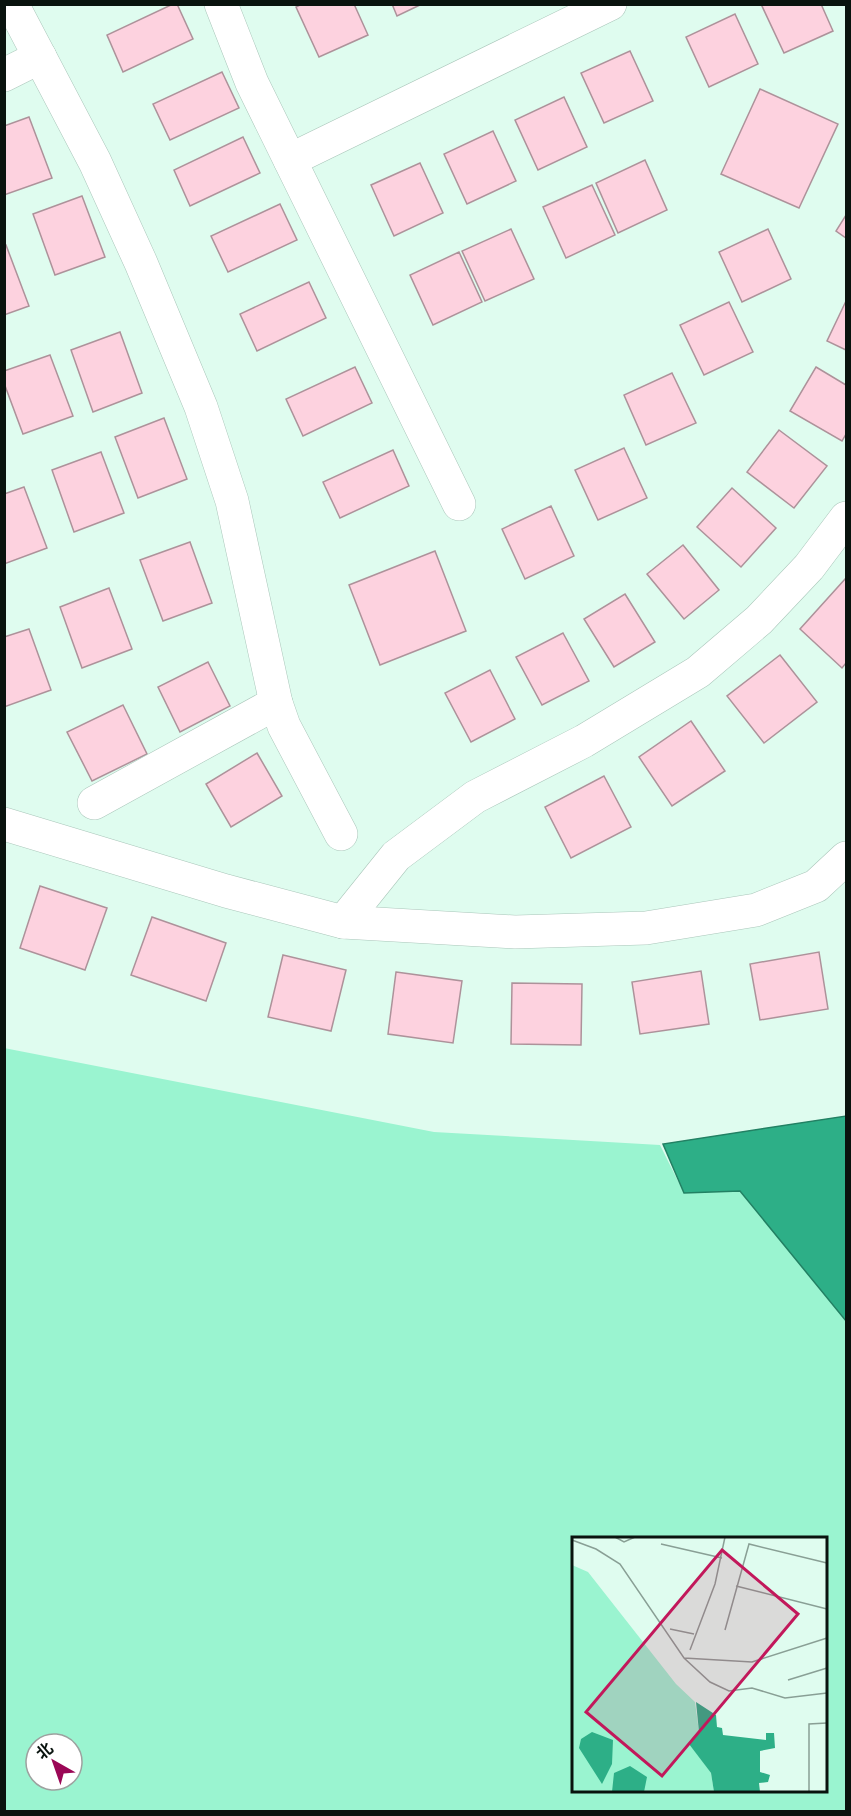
<svg xmlns="http://www.w3.org/2000/svg" width="851" height="1816" viewBox="0 0 851 1816" font-family="'Asap Condensed','Noto Sans SC',sans-serif">
<rect width="100%" height="100%" fill="#dffcef"/>
<path fill="#9af4d0" fill-rule="evenodd" d="M4 1048 434 1132 660 1145 684 1193 740 1191 846 1321V1811H5ZM574 1538H826V1790H574ZM36 1744H72V1780H36Z"/>
<path fill="#2daf87" stroke="#228063" stroke-width="1.5" d="M846 1116V1321L740 1191 684 1193 663 1144Z"/>
<g fill="#fdd2df" stroke="#ad929a" stroke-width="1.5">
<path d="M173 4H177L193 39 123 72 107 35Z"/>
<path d="M302 4H354L368 35 319 57 296 7Z"/>
<path d="M392 4H422L397 16Z"/>
<path d="M761 4H821L833 31 784 53Z"/>
<path d="M735 14 758 64 709 87 686 37Z"/>
<path d="M630 51 653 101 604 123 581 73Z"/>
<path d="M222 72 239 108 170 140 153 104Z"/>
<path d="M760 89 838 124 799 208 721 174Z"/>
<path d="M564 97 587 147 538 170 515 120Z"/>
<path d="M29 117 52 178 4 195V126Z"/>
<path d="M493 131 516 181 467 204 444 154Z"/>
<path d="M243 137 260 173 190 206 174 170Z"/>
<path d="M645 160 667 210 618 233 596 183Z"/>
<path d="M420 163 443 213 394 236 371 185Z"/>
<path d="M592 185 615 235 566 258 543 207Z"/>
<path d="M82 196 105 257 55 275 33 214Z"/>
<path d="M280 204 297 240 228 272 211 236Z"/>
<path d="M846 215V238L836 231Z"/>
<path d="M511 229 534 279 485 301 462 251Z"/>
<path d="M768 229 791 279 742 302 719 252Z"/>
<path d="M6 245 29 306 4 315V246Z"/>
<path d="M459 252 482 302 433 325 410 275Z"/>
<path d="M309 282 326 318 257 351 240 314Z"/>
<path d="M846 301V350L827 341Z"/>
<path d="M729 302 753 352 704 375 680 325Z"/>
<path d="M120 332 142 393 93 412 71 350Z"/>
<path d="M50 355 73 416 23 434 4 383V371Z"/>
<path d="M355 367 372 403 303 436 286 399Z"/>
<path d="M816 367 846 385V434L842 441 790 411Z"/>
<path d="M672 373 696 423 646 445 624 395Z"/>
<path d="M164 418 187 479 138 498 115 437Z"/>
<path d="M779 430 827 466 794 508 747 472Z"/>
<path d="M624 448 647 498 598 520 575 470Z"/>
<path d="M393 450 409 486 340 518 323 482Z"/>
<path d="M101 452 124 513 74 532 52 470Z"/>
<path d="M24 487 47 548 4 564V494Z"/>
<path d="M732 488 776 528 741 567 697 527Z"/>
<path d="M551 506 574 556 525 579 502 529Z"/>
<path d="M190 542 212 603 163 621 140 560Z"/>
<path d="M683 545 719 590 684 619 647 574Z"/>
<path d="M435 551 466 631 380 665 349 585Z"/>
<path d="M846 578V663L842 668 800 629Z"/>
<path d="M109 588 132 649 82 668 60 607Z"/>
<path d="M625 594 655 642 614 667 584 619Z"/>
<path d="M29 629 51 690 4 707V637Z"/>
<path d="M563 633 589 681 542 705 516 657Z"/>
<path d="M780 655 817 702 764 743 727 696Z"/>
<path d="M208 662 230 706 180 732 158 687Z"/>
<path d="M490 670 515 719 471 742 445 693Z"/>
<path d="M123 705 147 754 92 781 67 732Z"/>
<path d="M691 721 725 771 672 806 639 757Z"/>
<path d="M257 753 282 796 231 827 206 784Z"/>
<path d="M604 776 631 827 571 858 545 807Z"/>
<path d="M40 886 107 908 85 970 20 948Z"/>
<path d="M152 917 226 943 206 1001 131 975Z"/>
<path d="M819 952 828 1009 760 1020 750 964Z"/>
<path d="M283 955 346 970 331 1031 268 1017Z"/>
<path d="M701 971 709 1024 640 1034 632 982Z"/>
<path d="M396 972 462 981 453 1043 388 1034Z"/>
<path d="M512 983 582 984 581 1045 511 1044Z"/>
</g>
<g fill="none" stroke-linecap="round" stroke-linejoin="round">
<g stroke="#aac6ba" stroke-width="34">
<g id="minor">
<path d="M12 4 95 162 141 263 201 407 232 501 276 703 284 726 341 834"/>
<path d="M221 4 252 83 459 504"/>
<path d="M4 75 40 57"/>
<path d="M290 160 610 4"/>
<path d="M94 803 276 703"/>
<path d="M4 824 226 891 343 922 515 932 646 928 756 910 816 886 846 858"/>
<path d="M343 922 396 856 475 797 584 741 698 672 759 620 809 567 846 518"/>
</g>
</g>
<use href="#minor" stroke="#fff" stroke-width="33"/>
</g>
<g transform="translate(572 1537)">
<rect width="255" height="255" fill="#dffcef"/>
<path d="M0 28 16 35 104 147 123 165 127 195 118 207 139 236 142 255H0Z" fill="#9af4d0"/>
<path d="M124 165 144 178 145 190 150 191 151 198 194 203V196H202L203 211 188 214V235L198 238 196 245 187 246 188 255H142L139 236 117 207 127 195ZM20 195 41 203 40 227 30 247 7 211 9 202ZM58 229 75 240 72 255H40L42 236Z" fill="#2daf87"/>
<path fill="none" stroke="#899f95" stroke-width="1.5" d="M43 0 52 5 63 0M0 3 24 12 48 27 112 121 138 145 157 154 180 151 213 161 255 156M89 7 150 21M164 49 255 72M98 92 122 97M153 93 177 7 255 26M118 113 143 47 153 0M112 121 180 125 255 101M216 143 255 131M237 255V187L255 186"/>
<path fill="#c2185b" fill-opacity="0.15" stroke="#c2185b" stroke-width="3" d="M150 13 226 77 90 239 14 175Z"/>
<rect width="255" height="255" fill="none" stroke="#09130e" stroke-width="3"/>
</g>
<rect width="851" height="1816" fill="none" stroke="#09130e" stroke-width="12"/>
<g transform="translate(54 1762) rotate(320)"><circle r="28" fill="#ffffff" stroke="#9da19f" stroke-width="1.5"/>
<path d="M0-4.5L10 22L0 15L-10 22Z" fill="#9b0756"/>
<text y="-9" font-size="16" font-weight="bold" text-anchor="middle" fill="#09130e">北</text>
</g>
</svg>
